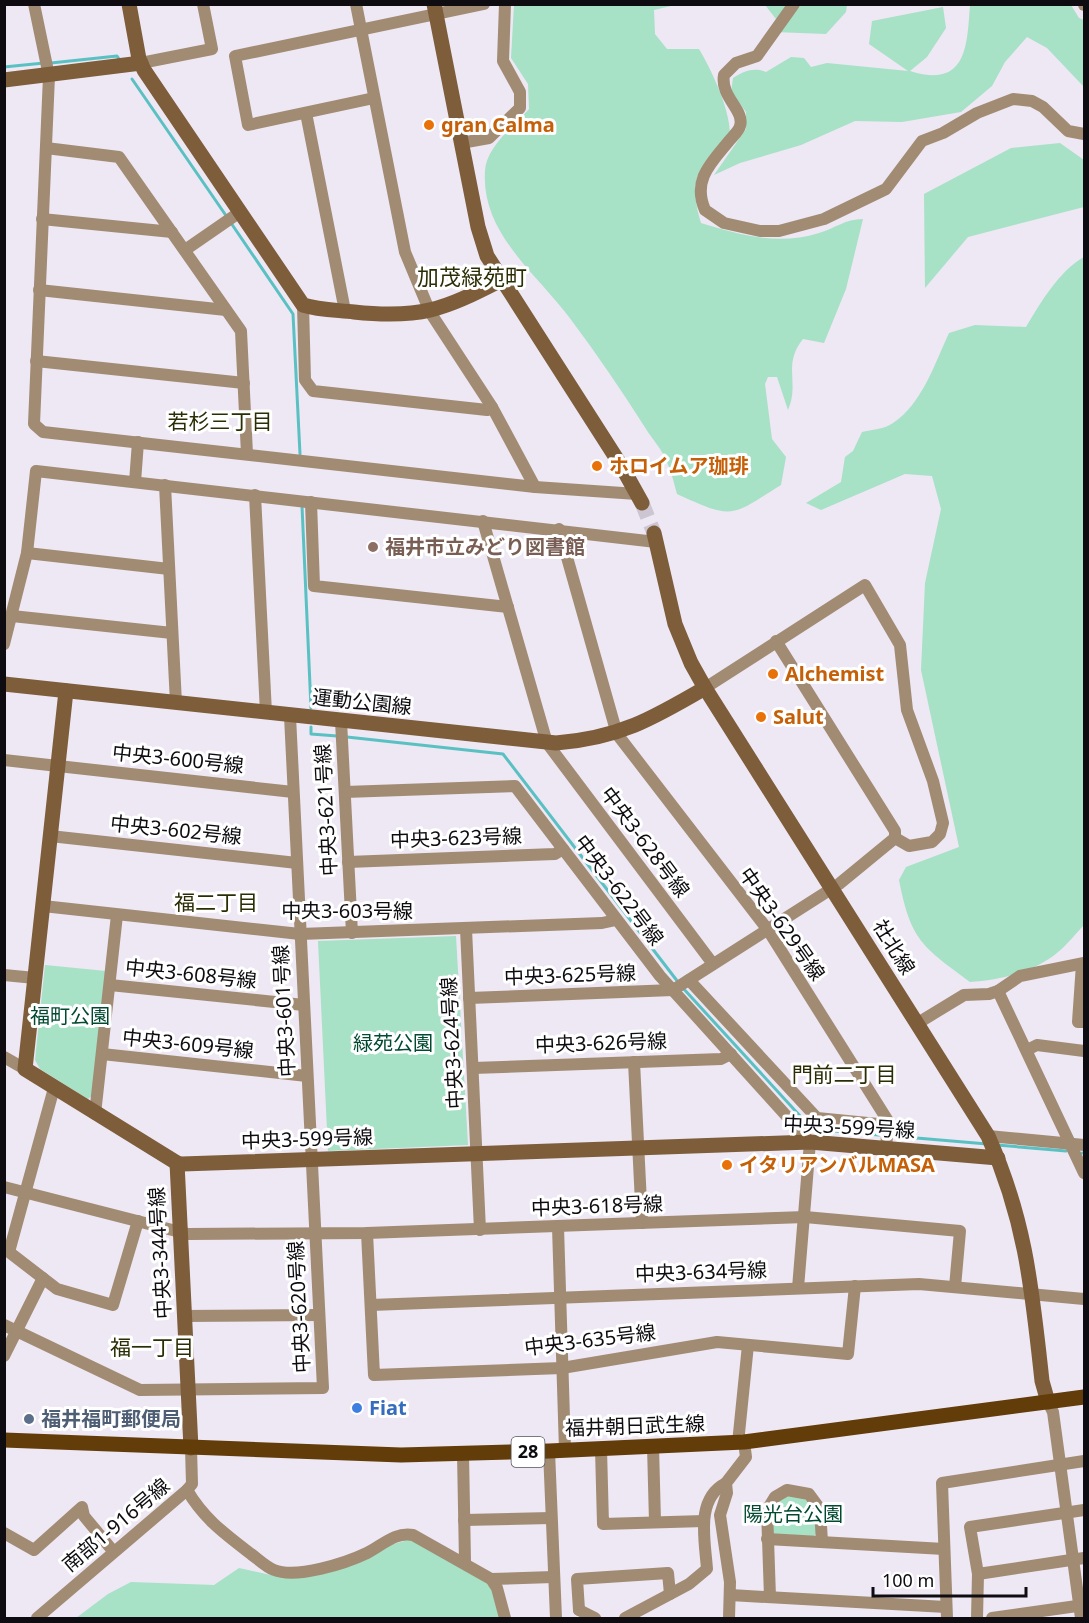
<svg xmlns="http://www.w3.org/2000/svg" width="1089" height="1623" viewBox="0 0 1089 1623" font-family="'Noto Sans','Noto Sans JP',sans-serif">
<rect width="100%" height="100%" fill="#eee7f4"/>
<g fill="#a7e1c6">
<path d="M514 5H675L654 10 655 34 667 49H699C712 71 729 107 730 133 699 168 687 176 701 223 741 235 778 246 819 233 836 228 845 219 863 219L846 289 824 343 803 339C782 365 800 383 788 410L777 377H768L765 384 772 439 786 457 781 485C730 517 734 520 677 494 674 483 671 470 666 460 662 449 652 439 646 429 622 391 596 353 569 317 536 273 481 233 485 171 486 147 514 126 529 109L528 84 511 58Z"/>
<path d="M765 5H788L776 19Z"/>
<path d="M798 5H847L846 12 826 34 774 32Z"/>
<path d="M970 5H1071L1079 18 1084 20V87L1047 48 1027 37 1005 62 992 86 961 112 902 122 855 121 801 145 740 163 714 175 746 129V112L731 92 733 78C744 71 754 67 766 72L791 57 804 58 811 67 827 63 908 71 869 44 872 21 943 7 946 28 927 57 910 71C967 89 967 46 970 5Z"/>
<path d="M1060 143 1084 160V207L968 237 925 288 924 194 1011 148Z"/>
<path d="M1084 257V925C1075 934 1068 944 1058 952 1035 972 999 980 970 982 922 946 911 941 899 880L906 867 959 847 921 670 925 583 941 509 932 476 905 474 821 510 806 503 841 482 845 457 853 451 862 432C871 430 885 429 893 423 922 404 935 363 949 333L975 325 1026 327C1041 302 1059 271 1084 257Z"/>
<path d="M456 936 468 1145 328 1151 318 941Z"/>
<path d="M45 965 106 971 92 1096 88 1099 40 1069 35 1060Z"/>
<path d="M801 1495 817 1510V1533L814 1536 773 1534 770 1511 783 1496Z"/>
<path d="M412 1539 484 1581 493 1590 500 1618H76L108 1594 131 1582 214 1585 239 1568 275 1576Z"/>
</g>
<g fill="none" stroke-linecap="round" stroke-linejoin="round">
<g stroke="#5ac1c3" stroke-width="3">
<path d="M51 63 117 56 119 59"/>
<path d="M4 67 44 63"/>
<path d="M132 79 227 217"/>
<path d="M231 223 293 314 300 454"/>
<path d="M302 506 311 708"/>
<path d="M311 727V734L337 736"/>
<path d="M347 737 503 754 678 982"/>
<path d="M682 987 812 1129 879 1135"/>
<path d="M893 1136 987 1144"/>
<path d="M997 1145 1066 1151"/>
<path d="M1082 1153H1084"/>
</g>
<path stroke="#ccc6d2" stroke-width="15" stroke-dasharray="15 8" stroke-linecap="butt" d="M642 503 654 533"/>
<g stroke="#a18b73" stroke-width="12">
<path d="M34 4 49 76 34 424 43 432 535 487 637 494"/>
<path d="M356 4 405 252 430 312 492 407 535 487"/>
<path d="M794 4 757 56 736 63 724 75C720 97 745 110 740 126 739 131 732 137 729 141 711 163 692 180 705 210L724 223 760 231H779L824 219 886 189 922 141 943 133 977 113 1013 99 1032 101 1043 107 1068 131 1084 134"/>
<path d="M1084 4V5"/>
<path d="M141 63 212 49 203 4"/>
<path d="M374 98 248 125 235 56 484 4"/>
<path d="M306 113 345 311"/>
<path d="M461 143 489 138 520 108V92L503 61 505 4"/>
<path d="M46 148 119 157 241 331 247 454"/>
<path d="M42 219 172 232"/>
<path d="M185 250 240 212"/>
<path d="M39 290 226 310"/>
<path d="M303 305 305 380 313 391 487 410 492 407"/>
<path d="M36 361 244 383"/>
<path d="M135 482 138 442"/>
<path d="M165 485 176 703"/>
<path d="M255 495 266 713"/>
<path d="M311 502 314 586 508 607"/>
<path d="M483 521 547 743 713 964"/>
<path d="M559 529 617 734 768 930 888 1121 886 1149"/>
<path d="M27 553 169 569"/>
<path d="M12 616 172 633"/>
<path d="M4 644 27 553 36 471 656 542"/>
<path d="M705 688 865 585 900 645 907 710 933 781 943 823 940 834 932 842 909 846 895 838"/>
<path d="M341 721 352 933"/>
<path d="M4 760 293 792"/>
<path d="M345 792 515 786 660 976 810 1142 798 1288"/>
<path d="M50 836 297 863"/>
<path d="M348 862 555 854 563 849"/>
<path d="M43 906 300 934 602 923 616 920"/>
<path d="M466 929 480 1230"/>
<path d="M1082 964 1078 1022H1084"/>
<path d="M4 975 35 978"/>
<path d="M689 980 817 1118 888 1125"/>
<path d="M110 985 304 1005"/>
<path d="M998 991 1084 1173"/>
<path d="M469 998 673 990 839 884 895 838V831L776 641"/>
<path d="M918 1023 964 995 989 994 998 991 1020 976 1084 963"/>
<path d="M1027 1050 1037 1045 1084 1051"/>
<path d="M102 1054 307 1076"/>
<path d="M4 1057 25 1069"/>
<path d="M634 1062 642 1223"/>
<path d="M473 1068 721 1059 731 1054"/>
<path d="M54 1088 9 1252 57 1289 113 1305 138 1221"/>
<path d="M95 1114 117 915"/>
<path d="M988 1136 1084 1145"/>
<path d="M4 1187 188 1234 367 1233 805 1217 960 1231 955 1287"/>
<path d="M558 1227 565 1450"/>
<path d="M367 1233 374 1375 562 1368 717 1342 848 1354 855 1286"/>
<path d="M371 1305 919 1284 1084 1299"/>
<path d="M184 1316 319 1315"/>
<path d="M4 1325 140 1390 323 1388 290 716"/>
<path d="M4 1356 43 1278"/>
<path d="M1048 1402 1053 1412 1081 1618"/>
<path d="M738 1443 748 1345"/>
<path d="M653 1446 655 1522"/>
<path d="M601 1449 603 1524 704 1521"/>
<path d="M549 1451 556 1618"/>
<path d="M463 1453 465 1562"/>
<path d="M187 1490C204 1519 225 1534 251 1554 258 1559 266 1567 274 1570 297 1579 346 1563 367 1553 383 1545 394 1532 413 1535L491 1579 497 1588 505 1618"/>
<path d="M464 1520 551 1518"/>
<path d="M4 1533 34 1550 82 1507 84 1516 113 1551"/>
<path d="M767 1539 944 1549"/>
<path d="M978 1574 1084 1558"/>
<path d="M491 1579 553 1577"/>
<path d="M730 1595 946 1607"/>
<path d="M770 1597 767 1510 775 1497 787 1490 809 1494 820 1509 822 1542"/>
<path d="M579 1610 577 1579 668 1573 670 1594"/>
<path d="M579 1610 595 1618"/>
<path d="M37 1618 187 1490 192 1484 191 1448"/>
<path d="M625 1618 689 1584 707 1569C705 1540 695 1499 726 1483"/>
<path d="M729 1618 730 1582 720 1515 727 1493 726 1483 746 1457 744 1442"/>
<path d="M947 1618 942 1483 1084 1461"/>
<path d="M977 1618 978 1574 970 1527 1084 1510"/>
<path d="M992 1618 1084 1605"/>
</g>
<g stroke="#7d5d3a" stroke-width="15">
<path d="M129 4 139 59 144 70 303 305C319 310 337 310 354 312 420 319 443 310 501 280"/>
<path d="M434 4 478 227 487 256 622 467 642 503"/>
<path d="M4 80 141 63"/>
<path d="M654 533 675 624 691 663 705 688 988 1136C1026 1221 1032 1290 1042 1381L1048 1402"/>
<path d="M4 684 556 743C619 738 652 719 705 688"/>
<path d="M66 691 25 1069 177 1163 182 1164 810 1142 998 1158"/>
<path d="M177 1163 191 1448"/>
</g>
<path stroke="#623c09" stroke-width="15" d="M4 1440 401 1455 549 1451 744 1442 1084 1397"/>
</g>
<g fill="#e8710a" stroke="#fff" stroke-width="2">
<circle cx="429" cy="125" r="6"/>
<circle cx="597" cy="466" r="6"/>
<circle cx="773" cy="674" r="6"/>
<circle cx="761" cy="717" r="6"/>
<circle cx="727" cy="1165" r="6"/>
</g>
<circle fill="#8d6e63" stroke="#fff" stroke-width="2" cx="373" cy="547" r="6"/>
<circle fill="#3f7fe0" stroke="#fff" stroke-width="2" cx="357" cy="1408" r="6"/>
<circle fill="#5c6f8a" stroke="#fff" stroke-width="2" cx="29" cy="1419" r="6"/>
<g text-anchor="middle" stroke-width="6" stroke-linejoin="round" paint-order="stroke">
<rect fill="#fff" stroke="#565558" stroke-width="1.5" x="511.5" y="1437" width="33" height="30" rx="4.5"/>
<g font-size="18" font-weight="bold" fill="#0e0c10">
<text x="528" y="1458">28</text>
</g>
<g font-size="20" font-weight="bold" fill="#c56008" stroke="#fff" text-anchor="start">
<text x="441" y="132">gran Calma</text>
<text x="609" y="473">ホロイムア珈琲</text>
<text x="785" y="681">Alchemist</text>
<text x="773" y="724">Salut</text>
<text x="739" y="1172">イタリアンバルMASA</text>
</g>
<g font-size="20" font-weight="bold" fill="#785e54" stroke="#fff" text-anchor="start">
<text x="385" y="554">福井市立みどり図書館</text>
</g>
<g font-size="20" fill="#0e0c10" stroke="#fff">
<text transform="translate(362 702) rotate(6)" y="7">運動公園線</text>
<text transform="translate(178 759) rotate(6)" y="7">中央3-600号線</text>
<text transform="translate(326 810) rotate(-93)" y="7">中央3-621号線</text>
<text transform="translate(176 830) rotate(6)" y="7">中央3-602号線</text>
<text transform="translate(456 838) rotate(-2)" y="7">中央3-623号線</text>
<text transform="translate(645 842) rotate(53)" y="7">中央3-628号線</text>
<text transform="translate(619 890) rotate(53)" y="7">中央3-622号線</text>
<text x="347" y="918">中央3-603号線</text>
<text transform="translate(782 924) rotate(55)" y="7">中央3-629号線</text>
<text transform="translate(894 947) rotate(58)" y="7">社北線</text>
<text transform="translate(191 974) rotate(6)" y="7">中央3-608号線</text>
<text transform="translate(570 975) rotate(-2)" y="7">中央3-625号線</text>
<text transform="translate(284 1011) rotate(-93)" y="7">中央3-601号線</text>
<text transform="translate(452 1043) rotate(-93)" y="7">中央3-624号線</text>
<text transform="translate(601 1043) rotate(-2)" y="7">中央3-626号線</text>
<text transform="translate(188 1044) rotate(6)" y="7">中央3-609号線</text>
<text transform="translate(849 1127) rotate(3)" y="7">中央3-599号線</text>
<text transform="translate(307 1139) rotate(-2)" y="7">中央3-599号線</text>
<text transform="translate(597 1206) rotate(-2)" y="7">中央3-618号線</text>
<text transform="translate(160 1253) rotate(-93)" y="7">中央3-344号線</text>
<text transform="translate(701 1272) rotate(-2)" y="7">中央3-634号線</text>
<text transform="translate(299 1307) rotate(-93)" y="7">中央3-620号線</text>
<text transform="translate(590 1340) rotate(-7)" y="7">中央3-635号線</text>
<text transform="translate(635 1426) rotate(-2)" y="7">福井朝日武生線</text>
<text transform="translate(116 1525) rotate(-40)" y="7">南部1-916号線</text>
</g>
<g font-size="20" fill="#024932" stroke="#fff">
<text x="70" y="1023">福町公園</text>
<text x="393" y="1050">緑苑公園</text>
<text x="793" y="1521">陽光台公園</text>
</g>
<g font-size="20" font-weight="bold" fill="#366cbe" stroke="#fff" text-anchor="start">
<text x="369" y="1415">Fiat</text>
</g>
<g font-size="20" font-weight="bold" fill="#4e5e75" stroke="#fff" text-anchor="start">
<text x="41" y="1426">福井福町郵便局</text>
</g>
<g font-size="21" fill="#2b2e05" stroke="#fff">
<text x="220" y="429">若杉三丁目</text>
<text x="216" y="910">福二丁目</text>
<text x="844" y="1082">門前二丁目</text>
<text x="152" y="1355">福一丁目</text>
</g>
<g font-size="22" fill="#2b2e05" stroke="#fff">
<text x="472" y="285">加茂緑苑町</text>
</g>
</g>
<rect width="1089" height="1623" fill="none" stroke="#0e0c10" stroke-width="12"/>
<path d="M873 1587v9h153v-9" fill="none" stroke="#0e0c10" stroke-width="3"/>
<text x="882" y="1587" font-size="18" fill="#0e0c10" stroke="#ffffff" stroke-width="4.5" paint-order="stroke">100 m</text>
</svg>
